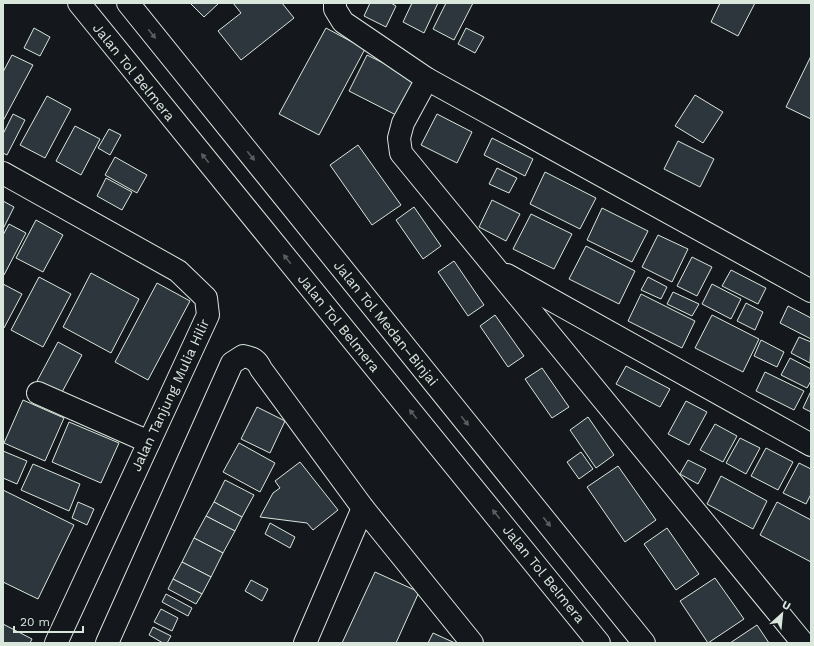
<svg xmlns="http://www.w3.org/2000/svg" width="814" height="646" viewBox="0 0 814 646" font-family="'Work Sans',sans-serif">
<rect width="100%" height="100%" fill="#14181c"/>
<g fill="#2c363c" stroke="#d8e6dc">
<path d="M190 3H219L204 17Z"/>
<path d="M233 3H282L294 18 241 60 218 31 241 13Z"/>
<path d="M370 3H391L396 6 386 27 364 16Z"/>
<path d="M412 3H438L424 33 403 22Z"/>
<path d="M446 3H473L454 40 433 29Z"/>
<path d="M720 3H755L738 36 711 22Z"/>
<path d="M34 28 50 37 40 56 24 48Z"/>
<path d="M326 28 365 49 319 135 279 114Z"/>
<path d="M466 28 484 37 475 53 458 44Z"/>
<path d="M12 55 33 65 3 121V72Z"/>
<path d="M367 55 418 80 400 117 349 91Z"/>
<path d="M811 56V119L786 107Z"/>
<path d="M695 95 723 112 703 143 675 126Z"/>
<path d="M47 96 71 109 45 158 20 145Z"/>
<path d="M13 114 25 120 7 155 3 153V134Z"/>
<path d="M437 114 472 132 457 163 421 145Z"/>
<path d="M75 126 100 139 81 175 56 161Z"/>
<path d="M109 129 121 135 110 155 98 148Z"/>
<path d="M492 138 533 159 525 176 484 155Z"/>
<path d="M678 141 714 159 700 187 664 169Z"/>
<path d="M358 145 401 205 372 225 330 165Z"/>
<path d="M115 157 147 175 137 193 105 175Z"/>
<path d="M497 168 517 178 509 193 489 184Z"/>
<path d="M545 172 596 198 580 229 530 204Z"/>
<path d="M106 178 132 192 122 210 97 196Z"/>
<path d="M492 200 520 214 506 241 479 227Z"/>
<path d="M3 201 14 207 3 229Z"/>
<path d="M414 207 441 246 423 259 396 220Z"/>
<path d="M602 208 648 231 632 262 587 240Z"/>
<path d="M531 214 572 234 554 269 513 249Z"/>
<path d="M36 220 63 235 43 272 16 258Z"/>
<path d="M9 224 26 233 4 275 3 274V235Z"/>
<path d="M658 235 688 249 672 282 642 267Z"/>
<path d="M586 246 635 271 619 304 569 279Z"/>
<path d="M692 257 712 267 697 296 677 286Z"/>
<path d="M454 261 484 305 468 316 438 272Z"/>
<path d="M731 270 766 288 758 304 722 286Z"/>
<path d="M91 273 139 299 111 353 63 327Z"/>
<path d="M39 277 71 294 43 347 11 330Z"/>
<path d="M648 277 667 287 661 299 641 290Z"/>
<path d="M157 283 190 301 148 380 115 362Z"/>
<path d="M3 284 22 294 4 328 3 327Z"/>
<path d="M712 284 741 299 731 319 702 304Z"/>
<path d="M673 292 699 304 692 316 667 304Z"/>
<path d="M641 294 695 321 682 348 628 321Z"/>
<path d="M746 303 763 312 755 330 737 321Z"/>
<path d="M788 306 811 318V339L780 323Z"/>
<path d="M495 315 524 356 508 367 480 326Z"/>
<path d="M712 315 759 339 743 372 695 348Z"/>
<path d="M799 337 811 342 810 363 791 353Z"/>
<path d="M761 340 784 352 777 367 754 356Z"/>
<path d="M58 342 82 355 61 394 37 381Z"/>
<path d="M790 358 811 369V381L807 388 781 375Z"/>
<path d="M626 366 670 389 660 407 616 384Z"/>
<path d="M542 368 569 407 552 418 525 379Z"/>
<path d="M765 372 804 391 794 410 756 391Z"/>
<path d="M811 391V412L803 408Z"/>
<path d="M23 400 64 418 45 461 4 443Z"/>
<path d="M686 401 707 412 689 445 668 434Z"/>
<path d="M257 407 285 421 270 453 241 439Z"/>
<path d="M588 417 614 455 596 468 570 430Z"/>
<path d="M69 422 119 443 101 483 52 462Z"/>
<path d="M715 424 737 436 723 462 700 450Z"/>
<path d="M740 438 760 448 746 474 726 463Z"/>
<path d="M239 443 275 463 260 492 223 472Z"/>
<path d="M766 448 793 462 778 490 751 476Z"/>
<path d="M3 451 27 461 17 484 3 478Z"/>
<path d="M581 452 593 469 579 479 567 462Z"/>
<path d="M688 460 706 469 698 484 680 474Z"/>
<path d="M300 462 338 510 313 530 307 523 260 517 273 493 280 488 275 481Z"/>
<path d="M799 463 811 469V494L806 504 783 493Z"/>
<path d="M33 464 80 484 69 511 21 490Z"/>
<path d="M618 466 656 520 625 542 587 487Z"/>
<path d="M721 476 767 501 753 529 707 504Z"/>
<path d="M225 480 254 495 242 517 214 502Z"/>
<path d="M3 490 74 525 38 599 3 582Z"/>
<path d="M78 502 94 509 87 525 72 518Z"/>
<path d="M214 502 242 517 235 531 206 516Z"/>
<path d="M777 502 811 520V562L760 535Z"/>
<path d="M206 516 235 531 223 553 194 538Z"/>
<path d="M270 523 295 537 290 548 265 534Z"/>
<path d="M667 528 699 574 676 590 644 544Z"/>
<path d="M194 538 223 553 211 577 182 562Z"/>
<path d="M182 562 211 577 202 594 173 579Z"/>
<path d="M375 572 419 592 396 643H342Z"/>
<path d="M715 578 744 619 708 643 680 601Z"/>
<path d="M173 579 202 594 196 604 168 589Z"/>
<path d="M251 580 268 589 262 601 245 591Z"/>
<path d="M166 594 192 608 188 616 162 602Z"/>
<path d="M161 609 178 618 172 631 154 622Z"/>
<path d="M3 624 32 639 30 643H3Z"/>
<path d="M757 625 769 643H730Z"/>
<path d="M153 627 171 636 167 643H163L149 635Z"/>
<path d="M433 633 455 643H428Z"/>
</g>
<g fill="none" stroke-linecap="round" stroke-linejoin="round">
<g stroke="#d8e6dc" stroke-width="24">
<g id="minor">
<path d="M335 3V9L343 22 427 79 811 291"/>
<path d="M427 79 403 123 399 138 401 153 803 643"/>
<path d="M3 173 178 271 206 298 208 315 56 643"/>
<path d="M507 275 811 445"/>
<path d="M38 393 149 442"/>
<path d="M107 643 232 363 243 356C253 358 257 360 261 369L363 508 472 643"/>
<path d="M305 643 363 508"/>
</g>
</g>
<g stroke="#d8e6dc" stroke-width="24">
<g id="highway">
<path d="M79 3 599 643"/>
<path d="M128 3 644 643"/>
</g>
</g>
<use href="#minor" stroke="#14181c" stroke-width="22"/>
<use href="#highway" stroke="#14181c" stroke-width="22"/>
</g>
<defs><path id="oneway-solid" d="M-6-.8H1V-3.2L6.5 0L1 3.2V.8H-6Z"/></defs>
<g fill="#59605f">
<use href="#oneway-solid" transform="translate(152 34) rotate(51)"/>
<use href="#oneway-solid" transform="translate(251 156) rotate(51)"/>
<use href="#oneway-solid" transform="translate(205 158) rotate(-129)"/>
<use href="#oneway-solid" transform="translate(287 259) rotate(-129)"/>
<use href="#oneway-solid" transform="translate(413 414) rotate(-129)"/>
<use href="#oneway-solid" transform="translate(465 421) rotate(51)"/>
<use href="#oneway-solid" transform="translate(496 514) rotate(-129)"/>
<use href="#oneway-solid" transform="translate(547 522) rotate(51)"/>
</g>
<g text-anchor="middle" stroke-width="3" stroke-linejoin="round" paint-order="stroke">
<g font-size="14" fill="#d8e6dc" stroke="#14181c">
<text transform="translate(134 72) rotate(51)" y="5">Jalan Tol Belmera</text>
<text transform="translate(339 323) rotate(51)" y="5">Jalan Tol Belmera</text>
<text transform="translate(386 323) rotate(51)" y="5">Jalan Tol Medan–Binjai</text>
<text transform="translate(170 395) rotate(-65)" y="5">Jalan Tanjung Mulia Hilir</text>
<text transform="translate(544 574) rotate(51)" y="5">Jalan Tol Belmera</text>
</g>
</g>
<rect width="814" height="646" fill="none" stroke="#d8e6dc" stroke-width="8"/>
<g transform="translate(782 614) rotate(27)" stroke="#14181c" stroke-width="3" paint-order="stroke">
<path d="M0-3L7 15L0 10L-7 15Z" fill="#d8e6dc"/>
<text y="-6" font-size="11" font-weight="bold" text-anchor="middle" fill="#d8e6dc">U</text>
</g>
<path d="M14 626v6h69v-6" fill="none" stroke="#d8e6dc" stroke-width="2"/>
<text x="20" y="626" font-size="12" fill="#d8e6dc" stroke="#14181c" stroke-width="3" paint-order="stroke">20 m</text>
</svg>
